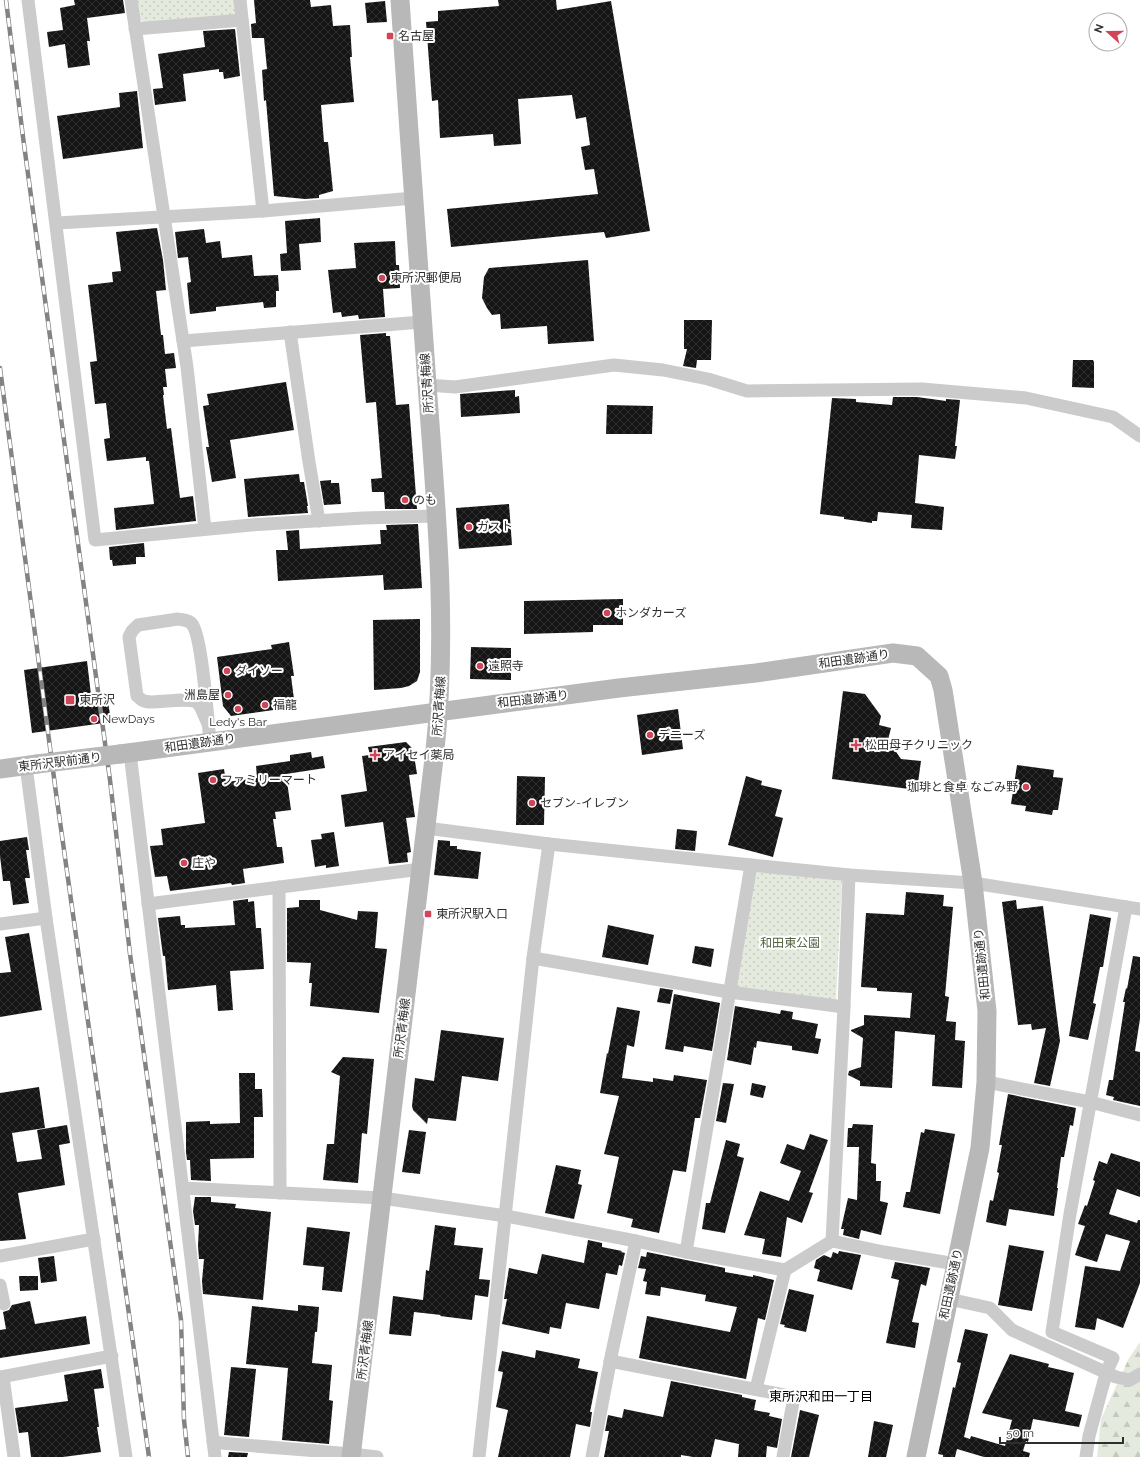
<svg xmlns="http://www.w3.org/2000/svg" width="1140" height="1457" viewBox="0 0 1140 1457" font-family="Raleway,'Noto Sans JP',sans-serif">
<defs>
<pattern id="forest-firs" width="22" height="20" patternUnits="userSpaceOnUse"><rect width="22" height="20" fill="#e5eade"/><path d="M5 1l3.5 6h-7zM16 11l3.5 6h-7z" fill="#c5c9bf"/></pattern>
<pattern id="park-dots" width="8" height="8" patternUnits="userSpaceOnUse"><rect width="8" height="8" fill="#e5eade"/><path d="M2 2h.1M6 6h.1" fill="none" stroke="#c5c9bf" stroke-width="1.8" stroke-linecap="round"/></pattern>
<pattern id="building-cross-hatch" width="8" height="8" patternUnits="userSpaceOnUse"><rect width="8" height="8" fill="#151515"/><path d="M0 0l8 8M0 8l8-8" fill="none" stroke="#2f2f2f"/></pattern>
</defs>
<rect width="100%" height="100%" fill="#fff"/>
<path fill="url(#forest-firs)" d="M1140 1342V1457H1097L1101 1419 1129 1358Z"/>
<g fill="url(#park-dots)">
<path d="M137 0H235L236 12 232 17 145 24 140 19Z"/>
<path d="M753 871 842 881 836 1001 733 987Z"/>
</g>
<g fill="url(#building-cross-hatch)">
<path d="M74 0H123L125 13 87 18 90 41H87L90 65 68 68 65 44 49 47 47 32 63 30 60 8 75 5Z"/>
<path d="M254 0H310L311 7 331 5 333 26 350 25 352 57H350L354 102 321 105 324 142H328L333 191 319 195V198L305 199 274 196 266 100 264 101 262 70 267 69 264 38H252L251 24 256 23Z"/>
<path d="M498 0H556L557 10 611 1 650 231 606 238 604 232 451 247 447 209 598 194 594 169 585 170 581 147 590 145 586 117 576 119 572 95 518 99 521 144 494 146 493 134 440 138 438 100 432 101 426 22 438 21V11L499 6Z"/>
<path d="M385 1 387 22 367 23 365 3Z"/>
<path d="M235 29 240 76 224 79 223 72H219V69L183 74 186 101 155 105 153 89 163 88 158 54 205 47 203 31Z"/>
<path d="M137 91 143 148 63 159 57 116 120 107 119 93Z"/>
<path d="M320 218 321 242 299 244 301 270 281 271 280 254 287 253 285 221Z"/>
<path d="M157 228 163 260 166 290 156 291 161 335H163L165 354 174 353 176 368 165 369 167 387H163L164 395H163L167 429 171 428 180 498 193 496 196 521 116 530 114 508 154 504 149 461H146V457L107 461 104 439 110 438 106 403 95 404 90 362 97 361 88 285 113 282 112 272 121 271 116 232Z"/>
<path d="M204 229 206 243 220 241 222 258 252 255 254 276 278 275 279 291H276V307L264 308 263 302 216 307V311L190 314 187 283 191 282 188 257 178 258 175 232Z"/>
<path d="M395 241 396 265H399L400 288 383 289 385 317 359 319 358 315 342 317 341 312 333 313 328 270 356 268 354 243Z"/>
<path d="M588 260 594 341 548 344 547 326 501 329 500 314 492 315 487 308 482 298 484 277 489 268Z"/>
<path d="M684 320H712L711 360H697L696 368 683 366 687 349H684Z"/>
<path d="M386 333V336H390L396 405 409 404 417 509H385L384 492H372L371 479 382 478 376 402 366 403 360 335Z"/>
<path d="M1073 360H1093L1094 362V388L1072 387Z"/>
<path d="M286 382 294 430 230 440 236 478 212 482 206 447H209L203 406 209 405 207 394Z"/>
<path d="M515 390V397L519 396 520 413 461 417 460 394Z"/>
<path d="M893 397H917L946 401V399L960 400 955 446H957L955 459 919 455 915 503 944 507 942 530 911 528 912 515 878 512 877 521H872V523L844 519V517L820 514 832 398 856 399V402L892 405Z"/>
<path d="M607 405 653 406 652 434H606Z"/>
<path d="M299 474 300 482H304L308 506H307L308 513 248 517 244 479Z"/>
<path d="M331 480V483H339L341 504 324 505 320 481Z"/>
<path d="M509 504 512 545 459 549 456 508Z"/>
<path d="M418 524 422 588 384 590 383 575 278 581 276 550H288L286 531 299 530 300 549 381 544 380 530H387L386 525Z"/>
<path d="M144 543 145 557H136V564L113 566 112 560H110L109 547Z"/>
<path d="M623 599V625H593V632L524 634V601Z"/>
<path d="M420 619V672L417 681 409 686 401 688 374 690 373 620Z"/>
<path d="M289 642 294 676H291L295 707 231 716 223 706 217 657 272 649 271 645Z"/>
<path d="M471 647 511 648V680L470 679Z"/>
<path d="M87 661 92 703 108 701 111 722 32 733 24 670Z"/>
<path d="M843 691 865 694 881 716 879 725 891 728 888 740 901 759 921 761 917 790 832 779Z"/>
<path d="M678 709 683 749 642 755 637 715Z"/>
<path d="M406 742 413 749 417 774 409 775 415 817 406 818 411 852 407 853 408 862 389 864 383 822 345 827 341 795 367 791 362 756 370 755 368 747Z"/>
<path d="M311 752 312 758 323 756 325 768 286 774 291 810 275 812 276 819H273L277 847H282L284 863 243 869 245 883 232 885 231 883 170 891 167 876 155 877 150 846 163 845 161 829 205 823 198 773 224 769 226 782 257 778 256 766 290 761V755Z"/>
<path d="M1017 765 1054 770 1053 777 1063 778 1058 810H1053L1052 815 1025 811 1026 806 1011 804Z"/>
<path d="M517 776 545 777 544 825H516Z"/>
<path d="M746 776 762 781 761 785 782 790 775 816 783 818 773 857 728 845Z"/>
<path d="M677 829 697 831 695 851 675 849Z"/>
<path d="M334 832 339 866 326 868V865L315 867 311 840 322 839 321 834Z"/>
<path d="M27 837 29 850H26L30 878H25L29 903 13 905 10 881H3L0 856V841Z"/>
<path d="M438 840 450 841V846H457V849L481 852 478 879 434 875Z"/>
<path d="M906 892 944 895 943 906 953 907 945 996 949 997 946 1021 956 1022 955 1040 965 1041 962 1088 932 1086 935 1035 895 1031 892 1088 860 1086V1081L848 1075 849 1071 861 1067 863 1038 851 1031V1030L864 1025V1015L910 1018 912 993 877 991V988L861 987 866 913 904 915Z"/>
<path d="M248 899V902L254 901 256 928H261L264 969 230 971 233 1010 218 1011 216 985 168 990 165 956H163L158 918 180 916 181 925H185V928L235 925 233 901Z"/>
<path d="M299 900H320V910L357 920 358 911 378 912 375 948 387 949 379 1013 310 1006 312 983H309L311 963 287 962V908L299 907Z"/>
<path d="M1016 900 1017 909 1043 906 1060 1041 1050 1086 1034 1083 1046 1028 1032 1030 1031 1024 1018 1025 1002 902Z"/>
<path d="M1090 914 1111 918 1103 967H1100L1093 1003 1096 1004 1088 1040 1069 1036Z"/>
<path d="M608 925 654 935 648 965 602 957Z"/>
<path d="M29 933 42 1010 0 1017V973L11 972 5 937Z"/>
<path d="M695 946 714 949 711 967 692 963Z"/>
<path d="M1133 956 1140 957V1019L1135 1051 1140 1052V1106L1113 1100 1114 1097 1106 1095 1109 1080H1113L1125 1002H1123L1126 988 1127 989Z"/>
<path d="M660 988 673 990 670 1004 657 1002Z"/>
<path d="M674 994 720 1003 712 1051 684 1046 683 1052 665 1049Z"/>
<path d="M735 1006 780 1014 781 1010 793 1012 792 1019 818 1024 815 1038 821 1039 818 1054 792 1050V1046L757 1041 756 1048 754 1047 751 1065 727 1060Z"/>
<path d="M617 1007 640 1011 634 1047 627 1045 622 1078 653 1082V1078L673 1081 674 1075 707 1080 700 1118H695L686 1172 673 1170 659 1233 631 1227 633 1219 607 1213 619 1157 604 1154 619 1096 600 1093 607 1053 608 1054Z"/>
<path d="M441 1030 504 1038 498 1081 462 1076 456 1121 428 1118 427 1124 413 1110 412 1106 415 1078 434 1081Z"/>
<path d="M343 1057 374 1059 367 1134 362 1133 358 1183 323 1180 327 1144H334L340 1076 331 1072Z"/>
<path d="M239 1073H255V1089H262L263 1117H254V1158L210 1159 211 1181 191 1180 190 1160H187L186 1152V1122L210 1121V1124L240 1123Z"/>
<path d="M723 1083 734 1084 726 1123 716 1121Z"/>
<path d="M752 1083 766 1086 763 1098 750 1095Z"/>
<path d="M39 1087 45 1128 12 1133 17 1162 42 1159 37 1130 67 1125 70 1143 59 1145 65 1185 18 1193 26 1239 0 1241V1093Z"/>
<path d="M1008 1094 1076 1108 1073 1126 1070 1125 1064 1157H1061L1057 1188H1058L1054 1216 1009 1209 1006 1226 986 1222 990 1200 993 1201 999 1173 997 1172 1002 1145H999Z"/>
<path d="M853 1124 873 1125 871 1163 876 1164V1181H881L880 1201 888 1203 881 1235 861 1230 859 1239 843 1235 844 1229H841L848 1198 857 1200 859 1147H847L848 1128H852Z"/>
<path d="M925 1129 955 1134 940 1214 903 1207 906 1192H910L921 1132 924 1133Z"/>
<path d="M409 1130 426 1132 420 1174 402 1172Z"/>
<path d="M810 1134 828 1140 809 1192 813 1193 802 1223 787 1217 781 1257 762 1254 765 1239 744 1235 760 1191 789 1201 801 1171 780 1163 787 1144 804 1150Z"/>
<path d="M726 1140 740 1144 737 1156 744 1158 725 1233 702 1229 706 1203H710Z"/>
<path d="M1111 1153 1140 1162V1197L1117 1189 1109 1214 1137 1223 1138 1220H1140V1283L1123 1328 1097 1318 1095 1330 1075 1327 1085 1266 1120 1271 1130 1241 1106 1234 1097 1262 1075 1255 1085 1226 1078 1224 1085 1205 1087 1206 1095 1181 1093 1180 1099 1161 1107 1164Z"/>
<path d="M556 1165 581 1170 578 1184 582 1185 574 1219 545 1213Z"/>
<path d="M195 1197H211V1202L236 1204 235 1208 271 1212 263 1300 203 1294 202 1281 204 1259H199L198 1246 199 1225H195L193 1211Z"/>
<path d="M435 1225 456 1228 454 1245 483 1248 479 1279 490 1280 488 1297 475 1295 472 1320 440 1316 441 1315 414 1312 411 1336 389 1334 393 1296 423 1300 426 1270 429 1271Z"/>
<path d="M307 1227 350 1232 342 1292 322 1290 324 1267 303 1265Z"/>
<path d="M588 1240 602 1243V1247L622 1251 621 1252 625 1253 622 1266 619 1265 617 1275 606 1273 599 1309 566 1303 561 1329 550 1327 549 1334 502 1324 507 1299H504L509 1268 537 1274 542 1254 584 1263Z"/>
<path d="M1009 1245 1044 1251 1032 1311 998 1305Z"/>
<path d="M839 1251 861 1255 852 1290 817 1281 820 1270 814 1268 816 1260 824 1255 831 1258 833 1252 838 1254Z"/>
<path d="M647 1252 725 1268V1272L753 1277V1275L774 1280 765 1320 758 1318 746 1379 639 1358 647 1316 730 1332 737 1307 705 1301 706 1295 661 1287 660 1296 645 1294 647 1282 643 1281 646 1269 638 1268 641 1256 646 1257Z"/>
<path d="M54 1256 57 1281 41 1283 38 1258Z"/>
<path d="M895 1262 930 1268 926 1286 921 1284 912 1322 919 1323 915 1348 886 1343 899 1280 891 1278Z"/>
<path d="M19 1276H38V1290L20 1291Z"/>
<path d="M789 1289 814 1295 806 1332 784 1327 785 1325 780 1324Z"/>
<path d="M30 1301 35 1324 86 1316 90 1344 0 1358V1330L6 1329 3 1312 9 1310 12 1305Z"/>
<path d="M298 1305 319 1307 317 1332H315L312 1363 332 1365 329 1400 333 1401 329 1444 282 1440 288 1368 246 1364 252 1306 298 1311Z"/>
<path d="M965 1329 988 1334 964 1437 970 1439 971 1436 1005 1446 1012 1420 982 1413 1010 1354 1049 1364 1048 1367 1074 1373 1065 1411 1082 1415 1079 1427 1033 1419 1028 1442 1026 1441 1023 1451 1030 1453 1029 1457H984L957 1449 955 1457H943V1455L938 1454 953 1387 955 1388 961 1363 957 1362Z"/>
<path d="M536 1350 580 1359 578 1368 598 1372 590 1412H592L590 1427 576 1424 570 1457H498L508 1410 496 1407 503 1372 498 1371 502 1351 535 1358Z"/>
<path d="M231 1367 256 1369 249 1437 224 1435Z"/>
<path d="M101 1369 104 1388 94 1389 99 1427H97L101 1452 63 1457H31L28 1432 19 1433 15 1408 68 1401 64 1375Z"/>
<path d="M671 1381 742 1395V1397L756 1400 754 1410 770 1413 769 1416 782 1419 777 1448 767 1446 766 1457H738L739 1444 715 1439 711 1457H693L681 1455V1457H604L609 1431H605L608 1415 622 1418 624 1409 663 1417Z"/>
<path d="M800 1410 819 1415 809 1457H791Z"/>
<path d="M874 1421 893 1425 886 1457H868Z"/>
<path d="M229 1452 248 1453 247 1457H228Z"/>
</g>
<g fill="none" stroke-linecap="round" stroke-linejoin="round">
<g stroke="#cbcbcb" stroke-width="13">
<path d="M28 0 95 540 251 525 363 518 436 516"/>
<path d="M131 0 187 367 205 529"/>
<path d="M240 0 263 211"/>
<path d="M135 29 242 20"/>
<path d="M57 223 263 211 414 198"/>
<path d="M290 332 309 462 319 521"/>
<path d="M183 341 422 322"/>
<path d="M427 385 455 387 614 365 663 370 708 379 747 391 922 389 1026 398 1113 417 1140 436"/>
<path d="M208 724 201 708 197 702C181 696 151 706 142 700 140 699 139 697 137 696L129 637 132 631 138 625 178 619C183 620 189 620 192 624 202 636 208 722 210 742"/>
<path d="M130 753 215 1457"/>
<path d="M26 766 46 918 126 1457"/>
<path d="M426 828 549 844 751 865 849 875 973 883 1140 909"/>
<path d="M279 887 280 1193"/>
<path d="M148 904 421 869"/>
<path d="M0 924 46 918"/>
<path d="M533 958 729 992 844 1007"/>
<path d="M986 1082 1090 1102 1140 1115"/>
<path d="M183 1188 382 1198 506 1216 636 1241 686 1252 785 1270 832 1241 884 1252 956 1264"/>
<path d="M832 1241 844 1007 849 875"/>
<path d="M686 1252 751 865"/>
<path d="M0 1256 94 1239"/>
<path d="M0 1285 4 1304"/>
<path d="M949 1299 990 1308 1012 1330 1116 1377 1130 1380 1140 1374"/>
<path d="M610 1361 794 1397 783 1457"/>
<path d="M1110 1364 1113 1358 1052 1332 1070 1214 1126 907"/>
<path d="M0 1377 112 1356"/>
<path d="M3 1377 14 1457"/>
<path d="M756 1389 785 1270"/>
<path d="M213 1442C267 1448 322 1450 377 1457"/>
<path d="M479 1457 533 958 549 844"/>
<path d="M592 1457 612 1352 636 1241"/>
<path d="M1086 1457 1089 1436 1104 1381"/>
</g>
<g stroke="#b8b8b8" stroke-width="19">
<path d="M120 754 619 688 756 673 893 653 917 656 939 676 943 690 973 883 987 1011 986 1082 980 1148 916 1457"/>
<path d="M0 769 37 764"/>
<path d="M351 1457 435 750C448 629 436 506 427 384 417 256 409 128 400 0"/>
</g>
<g stroke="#838383" stroke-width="4.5">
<g id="rail">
<path d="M6 0 23 137 110 780 130 954 181 1320 184 1420 188 1457"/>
<path d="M0 368 56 793 149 1457"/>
</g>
</g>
<use href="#rail" stroke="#fff" stroke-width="3" stroke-dasharray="9" stroke-linecap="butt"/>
<path stroke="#cbcbcb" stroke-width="13" d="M1104 1381 1110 1364"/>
<path stroke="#b8b8b8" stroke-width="19" d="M37 764 120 754"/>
</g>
<g fill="#d14558" stroke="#fff" stroke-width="1.5">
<rect x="386" y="32" width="8" height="8" rx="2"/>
<circle cx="382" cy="278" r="4"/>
<circle cx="405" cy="500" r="4"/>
<circle cx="469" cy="527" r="4"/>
<circle cx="607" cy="613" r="4"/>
<circle cx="480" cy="666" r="4"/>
<circle cx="227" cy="671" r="4"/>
<circle cx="228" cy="695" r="4"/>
<rect x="65" y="695" width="10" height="10" rx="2"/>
<circle cx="265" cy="705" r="4"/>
<circle cx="238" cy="709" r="4"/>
<circle cx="94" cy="719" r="4"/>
<circle cx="650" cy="735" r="4"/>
<path d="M854 739h4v4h4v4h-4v4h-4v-4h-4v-4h4z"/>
<path d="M373 749h4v4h4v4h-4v4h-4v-4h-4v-4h4z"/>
<circle cx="213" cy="780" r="4"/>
<circle cx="1026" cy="787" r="4"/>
<circle cx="532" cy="803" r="4"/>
<circle cx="184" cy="863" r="4"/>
<rect x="424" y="910" width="8" height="8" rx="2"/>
</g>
<g text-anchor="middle" stroke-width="4" stroke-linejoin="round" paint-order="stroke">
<g font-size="12" fill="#2e2e2e" stroke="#fff" text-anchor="start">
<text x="398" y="40">名古屋</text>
<text x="390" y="282">東所沢郵便局</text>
<text x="413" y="504">のも</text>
<text x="477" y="531">ガスト</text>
<text x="615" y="617">ホンダカーズ</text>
<text x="488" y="670">遠照寺</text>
<text x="235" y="675">ダイソー</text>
<text x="220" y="699" text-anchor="end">洲島屋</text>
<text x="79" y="704">東所沢</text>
<text x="273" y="709">福龍</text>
<text x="102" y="723">NewDays</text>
<text x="238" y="726" text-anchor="middle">Ledy's Bar</text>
<text x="658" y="739">デニーズ</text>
<text x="865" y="749">松田母子クリニック</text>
<text x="383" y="759">アイセイ薬局</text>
<text x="221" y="784">ファミリーマート</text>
<text x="1018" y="791" text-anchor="end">珈琲と食卓 なごみ野</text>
<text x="540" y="807">セブン-イレブン</text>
<text x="192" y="867">庄や</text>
<text x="436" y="918">東所沢駅入口</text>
</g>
<g font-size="12" fill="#2e2e2e" stroke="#fff">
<text transform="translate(427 383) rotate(-94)" y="4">所沢青梅線</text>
<text transform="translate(854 659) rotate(-8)" y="4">和田遺跡通り</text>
<text transform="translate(533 699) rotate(-7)" y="4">和田遺跡通り</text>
<text transform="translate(439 706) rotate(-86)" y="4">所沢青梅線</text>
<text transform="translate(200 743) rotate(-8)" y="4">和田遺跡通り</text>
<text transform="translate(60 762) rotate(-7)" y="4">東所沢駅前通り</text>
<text transform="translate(982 964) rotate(-96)" y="4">和田遺跡通り</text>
<text transform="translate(402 1028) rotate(-83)" y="4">所沢青梅線</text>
<text transform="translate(951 1284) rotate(-78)" y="4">和田遺跡通り</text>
<text transform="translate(365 1350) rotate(-83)" y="4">所沢青梅線</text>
</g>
<g font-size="12" fill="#546541" stroke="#fff">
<text x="790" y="947">和田東公園</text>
</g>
<g font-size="13" fill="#000" stroke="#fff">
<text x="821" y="1401">東所沢和田一丁目</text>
</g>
</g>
<g transform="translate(1108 32) rotate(291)"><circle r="19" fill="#ffffff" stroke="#ababab"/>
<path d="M0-3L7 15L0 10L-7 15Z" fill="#d14558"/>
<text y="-6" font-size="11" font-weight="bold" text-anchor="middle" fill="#2e2e2e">N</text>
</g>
<path d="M1000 1437v6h123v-6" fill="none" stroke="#2e2e2e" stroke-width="2"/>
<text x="1006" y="1437" font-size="12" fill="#2e2e2e" stroke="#ffffff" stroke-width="3" paint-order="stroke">50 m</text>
</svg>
